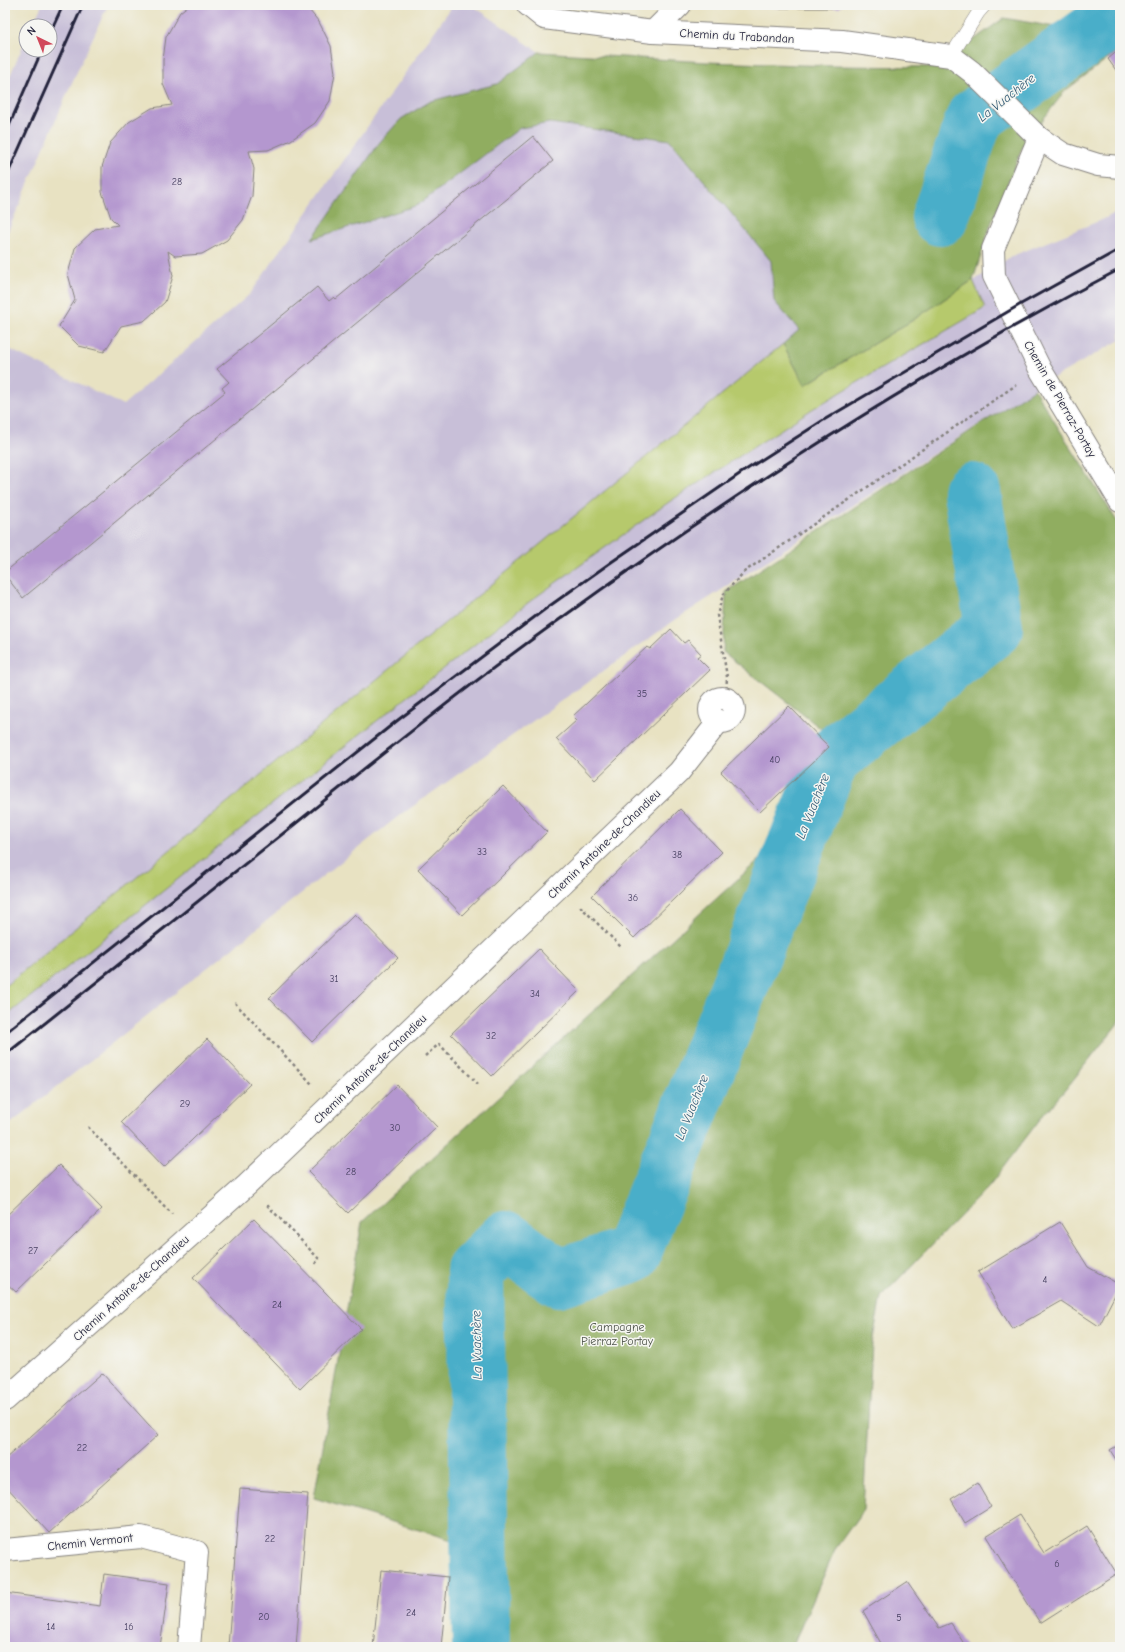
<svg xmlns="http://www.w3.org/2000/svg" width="1125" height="1652" viewBox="0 0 1125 1652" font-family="'Comic Neue',sans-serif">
<rect width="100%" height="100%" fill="#f6f6f2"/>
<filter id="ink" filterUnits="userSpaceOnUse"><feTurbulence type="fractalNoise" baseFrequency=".025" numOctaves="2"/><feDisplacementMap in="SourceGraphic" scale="8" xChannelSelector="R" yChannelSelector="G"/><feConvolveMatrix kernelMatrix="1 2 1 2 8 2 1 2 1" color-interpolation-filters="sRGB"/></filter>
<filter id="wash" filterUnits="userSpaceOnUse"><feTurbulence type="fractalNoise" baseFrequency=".012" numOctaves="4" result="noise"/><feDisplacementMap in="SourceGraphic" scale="16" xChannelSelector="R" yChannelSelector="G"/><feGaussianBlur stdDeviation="0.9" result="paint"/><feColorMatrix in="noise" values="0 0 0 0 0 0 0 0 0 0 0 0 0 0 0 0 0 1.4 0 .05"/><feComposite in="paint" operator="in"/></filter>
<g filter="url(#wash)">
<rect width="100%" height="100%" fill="#e8e2c2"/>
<g fill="#c8bfd8">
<path d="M42 5H108L70 87 6 236 5 87 26 39V50H50V26H32Z"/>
<path d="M453 5H472L539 52 497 84 431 101 401 119 380 142 313 239 418 205 520 128 549 123 670 140 771 261 774 301 799 330 805 385 913 320 1012 256 1104 219 1120 210V340L1034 389 678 618 395 819 5 1128V347L123 405 250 294Z"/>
</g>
<path fill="#b6c96c" stroke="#6c7654" d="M973 280 985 308 814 408 669 502 533 599 364 731 5 1017V986L783 344 805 385 913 320Z"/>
<g fill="#90ad60" stroke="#59684e">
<path d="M1004 18 1101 35 1120 19V49L1065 91 1024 144 991 224 973 280 913 320 805 385 783 344 799 330 774 301 771 261 670 140 550 123 520 128 418 205 312 239 380 142 401 119 431 101 497 84 539 52 706 62 835 66 936 67Z"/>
<path d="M1034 389 1120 526V1021L1065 1090 1044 1114 989 1186 881 1297 872 1344 863 1510 836 1548 792 1647H484L481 1549 314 1498 362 1222 865 763 723 652 726 592Z"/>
</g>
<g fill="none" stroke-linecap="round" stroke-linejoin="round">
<g stroke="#4aaec9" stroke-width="58">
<path d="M940 217 975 117 1120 13"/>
<path d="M481 1647 475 1271 506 1240 559 1278 632 1254 831 758 994 628 972 492"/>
</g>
</g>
<g id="blocks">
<g fill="#b497cf">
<path d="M189 5H305L319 22 331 46 335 73 330 101 315 123 291 140 268 150 249 151 254 169 252 196 243 220 227 240 202 254 175 256 168 251 173 276 165 302 144 321 121 326 104 352 79 346 59 326 75 300 68 274 75 248 95 229 118 225 111 218 102 192V167L110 143 129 122 152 108 172 105 163 84V60L166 37 180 12Z"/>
<path d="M772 5H843L839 8H775Z"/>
<path d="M1120 49V76L1108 59Z"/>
<path d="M533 136 553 161 23 598 5 575V572L225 392 222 388 229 382 217 369 317 287 329 301 334 297 336 299Z"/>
<path d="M671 629 684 643 688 640 701 654 697 657 710 670 595 780 556 739 577 720 573 716 647 647 650 649Z"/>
<path d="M789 706 829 747 760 812 721 772Z"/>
<path d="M503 786 547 832 462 915 418 869Z"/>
<path d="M680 809 722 852 634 938 592 896Z"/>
<path d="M355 914 398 958 312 1042 269 998Z"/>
<path d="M539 949 579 991 492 1076 451 1034Z"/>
<path d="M207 1039 250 1084 164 1167 121 1122Z"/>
<path d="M397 1085 437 1127 348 1213 308 1172Z"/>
<path d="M59 1165 102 1209 16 1292 5 1282V1217Z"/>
<path d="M254 1219 361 1329 300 1389 193 1278Z"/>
<path d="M1060 1222 1088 1267 1120 1285 1099 1326 1061 1301 1012 1329 978 1272Z"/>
<path d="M102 1373 158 1435 49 1533 5 1485V1459Z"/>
<path d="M1120 1444V1466L1110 1450Z"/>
<path d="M977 1483 991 1507 965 1523 951 1499Z"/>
<path d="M240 1489 308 1494 296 1647H228Z"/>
<path d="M1020 1515 1044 1553 1087 1526 1117 1574 1040 1623 986 1536Z"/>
<path d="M381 1570 448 1577 441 1647H373Z"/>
<path d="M104 1574 169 1583 160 1647H5V1593L100 1606Z"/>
<path d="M907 1582 939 1628 951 1623 966 1647H883L863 1611Z"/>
</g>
</g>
</g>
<g filter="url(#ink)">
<use href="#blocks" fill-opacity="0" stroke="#85827e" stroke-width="1"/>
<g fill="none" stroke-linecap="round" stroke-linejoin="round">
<g stroke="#85827e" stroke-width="14">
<path id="lane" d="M951 56 978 13 985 5"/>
</g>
<g stroke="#85827e" stroke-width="24">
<g id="street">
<path d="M528 5 544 18 653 32 842 41 951 56 972 72 1039 138 1063 154 1098 165 1120 167"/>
<path d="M653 32 680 5"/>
<path d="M1039 138 993 249 994 276 1040 369 1120 501"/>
<circle cx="722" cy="710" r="12"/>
<path d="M5 1400 247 1185 679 772 719 721"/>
<path d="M5 1550 141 1537 197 1552 189 1647"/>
</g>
</g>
<g stroke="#85827e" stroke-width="2.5" stroke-dasharray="3 3" stroke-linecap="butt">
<path d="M726 695 727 677 717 615 723 595 744 572 1016 385"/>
<path d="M580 908 581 907 622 948"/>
<path d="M235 1003 312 1084"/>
<path d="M425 1056 439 1044 479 1085"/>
<path d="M88 1127 172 1214"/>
<path d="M267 1205 319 1259 315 1264"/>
</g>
<use href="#lane" stroke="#fff" stroke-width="13"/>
<use href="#street" stroke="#fff" stroke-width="22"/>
<g stroke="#22223b" stroke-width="3">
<path d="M50 33 63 5"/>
<path d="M5 135 42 50"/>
<path d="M5 180 83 5"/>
<path d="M5 1033 398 720 548 607 610 563 741 473 822 421 1021 304 1120 249"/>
<path d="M5 1055C102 978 198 901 295 824 381 755 467 686 556 622 735 492 924 371 1120 269"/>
</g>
</g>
</g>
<g text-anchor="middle" stroke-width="3" stroke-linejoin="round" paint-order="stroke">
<g font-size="10" fill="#463f60">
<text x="177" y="185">28</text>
<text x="642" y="697">35</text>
<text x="775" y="763">40</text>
<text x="482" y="855">33</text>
<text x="677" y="858">38</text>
<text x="633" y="901">36</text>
<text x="334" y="982">31</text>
<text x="535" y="997">34</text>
<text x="491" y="1039">32</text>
<text x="185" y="1107">29</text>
<text x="395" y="1131">30</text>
<text x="351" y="1175">28</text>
<text x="33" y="1254">27</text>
<text x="1045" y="1283">4</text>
<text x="277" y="1308">24</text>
<text x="82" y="1451">22</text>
<text x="270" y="1542">22</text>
<text x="1057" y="1567">6</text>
<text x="411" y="1616">24</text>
<text x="264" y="1620">20</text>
<text x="899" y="1621">5</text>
<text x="51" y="1630">14</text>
<text x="129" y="1630">16</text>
</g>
<g font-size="12" fill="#22223b" stroke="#f6f6f2">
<text transform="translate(737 36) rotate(3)" y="4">Chemin du Trabandan</text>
<text transform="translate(1060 399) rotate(60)" y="4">Chemin de Pierraz-Portay</text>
<text transform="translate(604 844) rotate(-44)" y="4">Chemin Antoine-de-Chandieu</text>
<text transform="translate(370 1069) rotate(-44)" y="4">Chemin Antoine-de-Chandieu</text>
<text transform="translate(131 1288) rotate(-42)" y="4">Chemin Antoine-de-Chandieu</text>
<text transform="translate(90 1542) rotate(-6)" y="4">Chemin Vermont</text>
</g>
<g font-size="12" fill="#4e544a" stroke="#f6f6f2">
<text x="617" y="1331">Campagne<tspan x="617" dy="14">Pierraz Portay</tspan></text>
</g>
<g font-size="13" font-style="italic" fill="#325a74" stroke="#f6f6f2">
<text transform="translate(1006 97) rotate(-38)" y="5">La Vuachère</text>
<text transform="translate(812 806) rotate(-68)" y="5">La Vuachère</text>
<text transform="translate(691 1107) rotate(-68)" y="5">La Vuachère</text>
<text transform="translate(476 1345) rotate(-91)" y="5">La Vuachère</text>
</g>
</g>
<rect width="1125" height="1652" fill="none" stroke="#f6f6f2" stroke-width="20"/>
<g transform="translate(38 38) rotate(317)"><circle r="19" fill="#f6f6f2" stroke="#a1a1a9"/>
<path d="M0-3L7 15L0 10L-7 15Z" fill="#d1495b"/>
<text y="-6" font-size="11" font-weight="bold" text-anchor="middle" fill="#22223b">N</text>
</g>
</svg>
